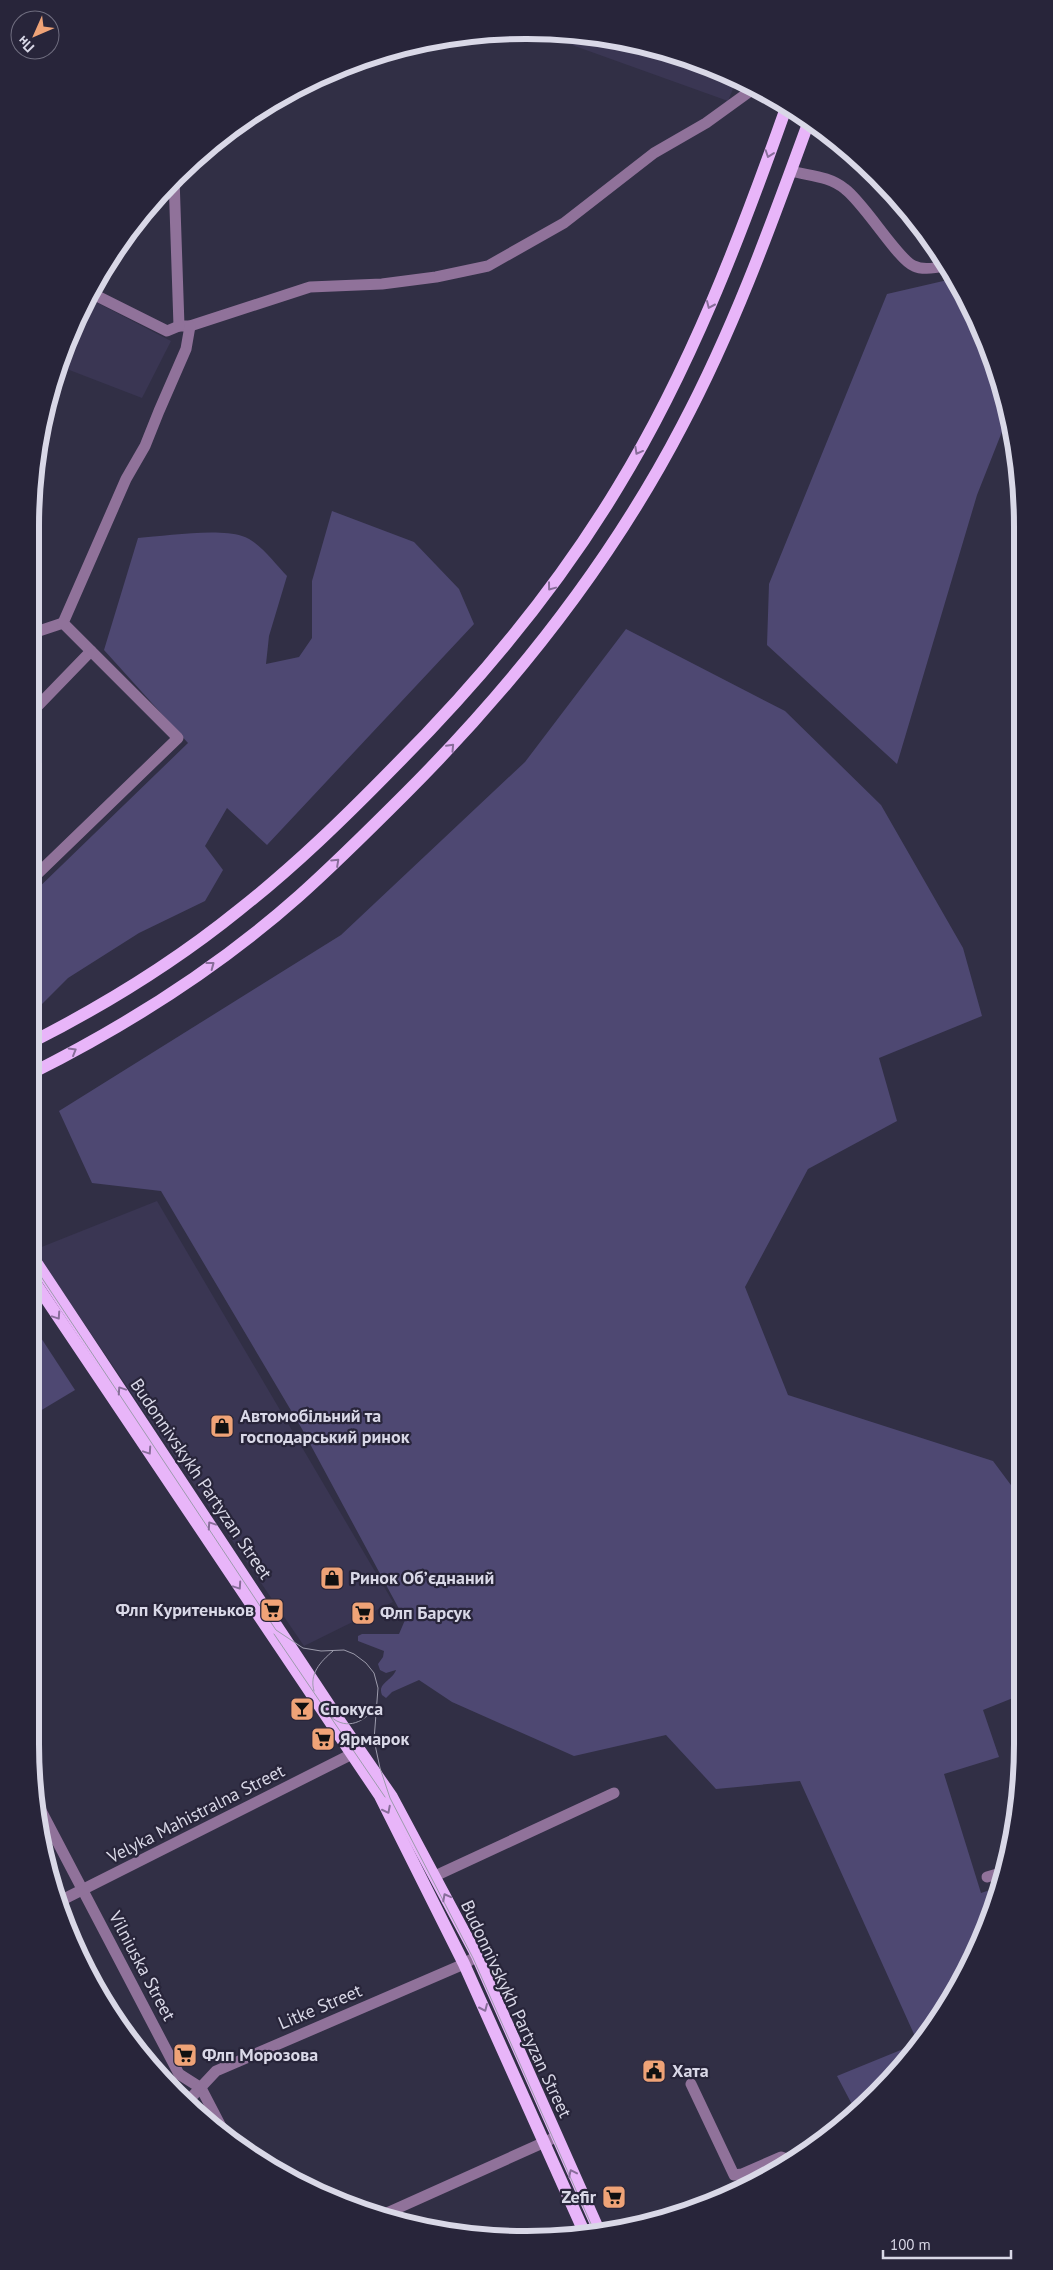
<svg xmlns="http://www.w3.org/2000/svg" width="1053" height="2270" viewBox="0 0 1053 2270" font-family="'PT Sans',sans-serif">
<rect width="100%" height="100%" fill="#312f45"/>
<g fill="#3a3653">
<path d="M533 31 623 39 716 68 737 79 728 101Z"/>
<path d="M88 298 171 341 142 398 59 366 68 337Z"/>
<path d="M157 1201 393 1602 304 1646 34 1250Z"/>
</g>
<g fill="#4e4872">
<path d="M952 279 985 336 1007 419 977 495 897 764 767 645 769 584 887 294Z"/>
<path d="M332 511 414 542 459 589 474 624 267 845 227 808 205 846 223 870 205 901 139 933 68 978 41 1005 30 1008V896L188 743 104 650 138 538C165 536 217 528 242 536 259 541 275 564 287 576L269 636 266 664 299 657 312 638V581Z"/>
<path d="M626 629 785 711 881 805 963 948 982 1016 879 1058 897 1121 808 1169 745 1287 788 1395 993 1461 1022 1500 1023 1605 1015 1609 1023 1631V1694L983 1710 999 1757 944 1774 981 1893 999 1887 985 1933 956 1992 900 2071 856 2112 837 2076 918 2043 800 1781 716 1789 666 1735 574 1756 452 1702 419 1680 392 1692 386 1698 382 1695C377 1683 392 1681 396 1670L386 1673 380 1670 378 1664 383 1657 384 1651 358 1641V1636L362 1634H399L405 1620 302 1429 161 1191 92 1183 59 1111 341 935 525 762Z"/>
<path d="M30 1321 75 1390 30 1417Z"/>
</g>
<g fill="none" stroke-linecap="round" stroke-linejoin="round">
<g stroke="#90729a" stroke-width="11">
<path d="M791 171C810 176 829 176 845 189 865 204 899 261 914 266 922 270 936 268 945 266"/>
<path d="M174 178 179 326H190L310 287 382 284 436 277 488 266 564 223 654 153 706 123 753 89"/>
<path d="M91 293 167 331 179 326"/>
<path d="M30 634 63 623"/>
<path d="M30 714 91 651"/>
<path d="M30 881 178 738 63 623 126 479 145 446 159 411 186 349 190 326"/>
<path d="M35 1799 179 2074 201 2088 228 2140"/>
<path d="M435 1876 614 1793"/>
<path d="M987 1877 1004 1872"/>
<path d="M56 1903 358 1751"/>
<path d="M691 2084 734 2175 742 2174 781 2157 787 2159 789 2164"/>
<path d="M187 2102 216 2071 464 1964 477 1956"/>
<path d="M378 2217 556 2137"/>
</g>
<g stroke="#e8b5f9" stroke-width="12">
<path d="M30 1043C103 1006 176 961 239 910 295 866 345 817 394 767 479 682 556 590 618 487 690 369 740 238 786 108"/>
<path d="M30 1074C126 1026 219 967 299 896 336 863 370 829 405 794 514 685 610 564 682 426 734 328 771 225 809 121"/>
<path d="M30 1253 341 1723 392 1797 477 1956 600 2233"/>
<path d="M30 1275 380 1796 464 1964 585 2234"/>
</g>
<g stroke="#9c9bac" stroke-width="1">
<path d="M30 1260 276 1630 303 1648 321 1651 344 1650 354 1654 366 1663 374 1673 378 1688 374 1740 380 1768 390 1798 473 1958 595 2233"/>
<path d="M274 1634 385 1797"/>
<path d="M314 1691C309 1674 320 1662 333 1651"/>
<path d="M331 1717C347 1731 366 1722 376 1705"/>
</g>
</g>
<defs><path id="oneway-chevron" d="M-2-3.5L2.5 0L-2 3.5" fill="none" stroke-width="1.6" stroke-linecap="round" stroke-linejoin="round" transform="scale(1.25)"/></defs>
<g stroke="#886d9a">
<use href="#oneway-chevron" transform="translate(769 154) rotate(109)"/>
<use href="#oneway-chevron" transform="translate(710 305) rotate(114)"/>
<use href="#oneway-chevron" transform="translate(638 451) rotate(119)"/>
<use href="#oneway-chevron" transform="translate(551 587) rotate(127)"/>
<use href="#oneway-chevron" transform="translate(451 747) rotate(-47)"/>
<use href="#oneway-chevron" transform="translate(336 862) rotate(-43)"/>
<use href="#oneway-chevron" transform="translate(211 965) rotate(-37)"/>
<use href="#oneway-chevron" transform="translate(73 1051) rotate(-30)"/>
<use href="#oneway-chevron" transform="translate(57 1316) rotate(56)"/>
<use href="#oneway-chevron" transform="translate(121 1390) rotate(-124)"/>
<use href="#oneway-chevron" transform="translate(148 1451) rotate(56)"/>
<use href="#oneway-chevron" transform="translate(211 1525) rotate(-124)"/>
<use href="#oneway-chevron" transform="translate(238 1586) rotate(56)"/>
<use href="#oneway-chevron" transform="translate(387 1810) rotate(63)"/>
<use href="#oneway-chevron" transform="translate(446 1897) rotate(-118)"/>
<use href="#oneway-chevron" transform="translate(484 2008) rotate(66)"/>
<use href="#oneway-chevron" transform="translate(572 2173) rotate(-115)"/>
</g>
<defs>
<g id="shop-square" transform="scale(1.25)"><rect x="-9" y="-9" width="18" height="18" rx="4" fill="#efa377" stroke="#28253a"/><path d="M-5-2.5h2.3a2.7 3.5 0 0 1 5.4 0H5L5.5 6h-11ZM-1.5-2.5h3a1.5 2.3 0 0 0-3 0Z" fill="#111"/></g>
<g id="supermarket-square" transform="scale(1.25)"><rect x="-9" y="-9" width="18" height="18" rx="4" fill="#efa377" stroke="#28253a"/><path d="M-6-5.5h2.5l.6 2H6L4.5 2H-2.5L-4.4-4H-6ZM-1.5 3.2a1.3 1.3 0 1 0 .1 0ZM3 3.2a1.3 1.3 0 1 0 .1 0Z" fill="#111"/></g>
<g id="bar-square" transform="scale(1.25)"><rect x="-9" y="-9" width="18" height="18" rx="4" fill="#efa377" stroke="#28253a"/><path d="M-6-5H6L.8 .8V4.5H3.5V6h-7V4.5H-.8V.8Z" fill="#111"/></g>
<g id="civic-square" transform="scale(1.25)"><rect x="-9" y="-9" width="18" height="18" rx="4" fill="#efa377" stroke="#28253a"/><path d="M-.6-6.5H3V-4.5H.6V-3L4-1V1h2V6H-6V1h2V-1L-.6-3ZM-1.2 2.5V6h2.4V2.5Z" fill="#111"/></g>
</defs>
<g fill-rule="evenodd">
<use href="#shop-square" x="222" y="1426"/>
<use href="#shop-square" x="332" y="1578"/>
<use href="#supermarket-square" x="272" y="1610"/>
<use href="#supermarket-square" x="363" y="1613"/>
<use href="#bar-square" x="302" y="1709"/>
<use href="#supermarket-square" x="323" y="1739"/>
<use href="#supermarket-square" x="185" y="2055"/>
<use href="#civic-square" x="654" y="2071"/>
<use href="#supermarket-square" x="614" y="2197"/>
</g>
<g text-anchor="middle" stroke-width="4.5" stroke-linejoin="round" paint-order="stroke">
<g font-size="18" font-weight="bold" fill="#d9d8e7" stroke="#28253a" text-anchor="start">
<text x="240" y="1422">Автомобільний та<tspan x="240" dy="21">господарський ринок</tspan></text>
<text x="350" y="1584">Ринок Обʼєднаний</text>
<text x="254" y="1616" text-anchor="end">Флп Куритеньков</text>
<text x="380" y="1619">Флп Барсук</text>
<text x="320" y="1715">Спокуса</text>
<text x="340" y="1745">Ярмарок</text>
<text x="202" y="2061">Флп Морозова</text>
<text x="672" y="2077">Хата</text>
<text x="596" y="2203" text-anchor="end">Zefir</text>
</g>
<g font-size="18" fill="#d9d8e7" stroke="#28253a">
<text transform="translate(201 1479) rotate(56)" y="6">Budonnivskykh Partyzan Street</text>
<text transform="translate(196 1814) rotate(-27)" y="6">Velyka Mahistralna Street</text>
<text transform="translate(142 1966) rotate(62)" y="6">Vilniuska Street</text>
<text transform="translate(320 2007) rotate(-23)" y="6">Litke Street</text>
<text transform="translate(516 2009) rotate(65)" y="6">Budonnivskykh Partyzan Street</text>
</g>
</g>
<path d="M0 0H1053V2270H0ZM526 39H527A487 487 0 0 1 1014 526V1744A487 487 0 0 1 527 2231H526A487 487 0 0 1 39 1744V526A487 487 0 0 1 526 39Z" fill="#28253a" fill-rule="evenodd"/>
<path fill="none" stroke="#d9d8e7" stroke-width="6" d="M526 39H527A487 487 0 0 1 1014 526V1744A487 487 0 0 1 527 2231H526A487 487 0 0 1 39 1744V526A487 487 0 0 1 526 39Z"/>
<g transform="translate(35 35) rotate(225)"><circle r="24" fill="#28253a" stroke="#6f6d7f"/>
<path d="M0-4L9 19L0 12L-9 19Z" fill="#efa377"/>
<text y="-8" font-size="14" font-weight="bold" text-anchor="middle" fill="#d9d8e7">Пн</text>
</g>
<path d="M883 2250v8h128v-8" fill="none" stroke="#d9d8e7" stroke-width="2.5"/>
<text x="890" y="2250" font-size="15" fill="#d9d8e7" stroke="#28253a" stroke-width="4" paint-order="stroke">100 m</text>
</svg>
